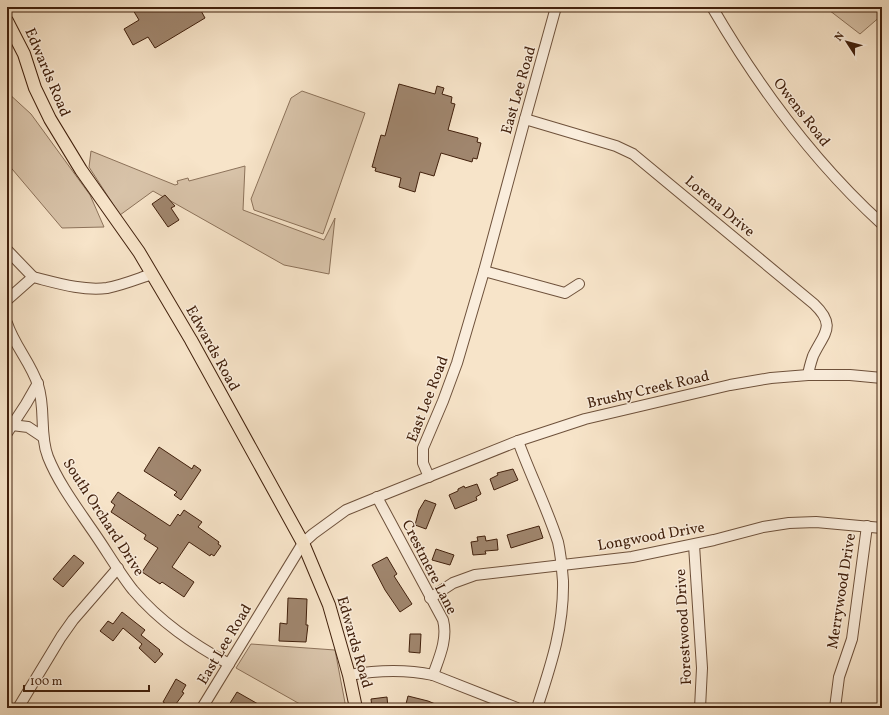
<svg xmlns="http://www.w3.org/2000/svg" width="889" height="715" viewBox="0 0 889 715" font-family="Vollkorn,serif">
<rect width="100%" height="100%" fill="#f7e4c9"/>
<filter id="stains"><feTurbulence type="fractalNoise" baseFrequency=".005" numOctaves="4"/><feColorMatrix values="0 0 0 0 .2 0 0 0 0 .09 0 0 0 0 .02 0 0 0 .5 -.17"/></filter>
<radialGradient id="worn" r=".72"><stop offset=".6" stop-color="#630" stop-opacity="0"/><stop offset="1" stop-color="#630" stop-opacity=".3"/></radialGradient>
<g fill="#d8c3a9" stroke="#8c725a">
<path d="M825 7H882V15L860 34Z"/>
<path d="M302 91 365 113 323 234 254 210 251 199 291 98Z"/>
<path d="M7 92 31 114 90 195 104 227 62 228 7 163Z"/>
<path d="M91 151 175 185 178 184 177 181 188 178 189 181 245 166 243 210 324 240 335 218 329 274 284 265 153 191 120 215 89 167Z"/>
<path d="M251 644 335 650 346 708H307L236 668Z"/>
</g>
<g fill="#a0866e" stroke="#41200c">
<path d="M138 7H199L205 18 155 48 148 37 133 45 124 29 139 20 133 10Z"/>
<path d="M399 84 435 94 437 86 444 88 442 94 452 97 451 103 455 104 448 130 478 138 477 142 481 143 477 159 473 158 472 162 441 153 434 176 420 172 415 192 399 187 401 178 375 171 376 168 372 167 381 135 385 136Z"/>
<path d="M165 195 175 206 171 208 179 220 168 227 152 204Z"/>
<path d="M159 447 192 469 194 465 201 470 181 500 174 495 177 492 144 471Z"/>
<path d="M513 469 518 480 494 490 490 479 498 475 497 473Z"/>
<path d="M477 484 481 494 476 497 477 500 455 509 449 495 458 491V489L464 486 465 488Z"/>
<path d="M118 492 170 526 178 514 180 516 184 510 202 522 198 527 219 542 218 544 221 546 214 556 211 554 210 556 189 542 172 567 194 582 184 597 162 582 160 584 142 572 158 548 144 539 146 535 111 512 115 505 111 502Z"/>
<path d="M425 500 436 504 426 529 415 525 419 510Z"/>
<path d="M539 526 543 538 511 548 507 535Z"/>
<path d="M485 536 486 541 497 539 498 550 485 551 486 554 473 555 471 542 478 541 477 537Z"/>
<path d="M436 549 454 555 450 565 432 560Z"/>
<path d="M74 555 84 563 63 587 53 579Z"/>
<path d="M387 557 397 574 394 576 412 604 400 612 385 590 372 565Z"/>
<path d="M288 598 307 599 306 625H308L306 642 279 641 280 623 287 624Z"/>
<path d="M122 612 145 630 141 635 160 650 159 651 163 654 155 663 139 648 142 644 123 628 113 641 100 631 108 621 113 624Z"/>
<path d="M410 634H421L420 653 409 652Z"/>
<path d="M176 679 186 685 182 692 184 693 173 708 163 702Z"/>
<path d="M237 692 265 708H227Z"/>
<path d="M408 696 428 701 445 708H405Z"/>
<path d="M387 697 388 708H372L371 699Z"/>
</g>
<g fill="none" stroke-linecap="round" stroke-linejoin="round">
<g stroke="#6e513b" stroke-width="12">
<g id="minor">
<path d="M712 7C758 86 814 162 882 224"/>
<path d="M525 119 616 146 633 154 814 304C837 326 824 333 813 356 811 362 809 369 808 375"/>
<path d="M7 250 33 277"/>
<path d="M484 271 565 293 579 284"/>
<path d="M7 300 33 277C57 283 82 291 107 288 123 285 137 279 152 274"/>
<path d="M7 323C14 345 31 363 38 385 46 409 39 434 48 457 58 482 75 505 90 527 105 548 118 571 133 590 160 622 193 644 229 664"/>
<path d="M12 425 28 427 43 437"/>
<path d="M7 433 26 404 38 383"/>
<path d="M518 441C530 474 547 508 558 542 561 555 562 568 563 581 564 627 551 665 537 708"/>
<path d="M429 477 423 463V448L443 401 457 363 484 271 525 119 556 7"/>
<path d="M377 497 443 620C448 639 439 658 433 675"/>
<path d="M694 545 702 668 700 708"/>
<path d="M430 598 453 583 475 575 632 557 714 540 763 527 789 523 816 522 882 528"/>
<path d="M349 675C378 670 405 669 433 675L517 708"/>
<path d="M18 708 61 637 73 620 118 568"/>
<path d="M202 708 303 543 313 534 346 510 363 503 518 441 585 419 730 385 771 378 808 375H850L882 378"/>
<path d="M835 708 839 677 852 639 867 526"/>
</g>
</g>
<g stroke="#41200c" stroke-width="14">
<path id="major" d="M7 21 24 54 35 88 50 119 81 170 139 252 191 340 303 543 329 605 349 675 356 708"/>
</g>
<use href="#minor" stroke="#faeddc" stroke-width="10"/>
<use href="#major" stroke="#f7e4c9" stroke-width="12"/>
</g>
<g text-anchor="middle" stroke-width="3" stroke-linejoin="round" paint-order="stroke">
<g font-size="15" fill="#41200c" stroke="#faeddc">
<text transform="translate(48 72) rotate(67)" y="5">Edwards Road</text>
<text transform="translate(518 90) rotate(-74)" y="5">East Lee Road</text>
<text transform="translate(802 112) rotate(52)" y="5">Owens Road</text>
<text transform="translate(720 206) rotate(40)" y="5">Lorena Drive</text>
<text transform="translate(213 348) rotate(61)" y="5">Edwards Road</text>
<text transform="translate(648 389) rotate(-13)" y="5">Brushy Creek Road</text>
<text transform="translate(427 399) rotate(-69)" y="5">East Lee Road</text>
<text transform="translate(104 517) rotate(57)" y="5">South Orchard Drive</text>
<text transform="translate(651 536) rotate(-10)" y="5">Longwood Drive</text>
<text transform="translate(430 567) rotate(63)" y="5">Crestmere Lane</text>
<text transform="translate(841 591) rotate(-81)" y="5">Merrywood Drive</text>
<text transform="translate(683 627) rotate(-93)" y="5">Forestwood Drive</text>
<text transform="translate(355 642) rotate(74)" y="5">Edwards Road</text>
<text transform="translate(224 644) rotate(-59)" y="5">East Lee Road</text>
</g>
</g>
<rect width="889" height="715" fill="none" stroke="#f7e4c9" stroke-width="24"/>
<rect x="8" y="8" width="873" height="699" fill="none" stroke="#41200c" stroke-width="2"/>
<rect x="12" y="12" width="865" height="691" fill="none" stroke="#41200c"/>
<g transform="translate(847 42) rotate(306)" stroke="#faeddc" stroke-width="3" paint-order="stroke">
<path d="M0-3L7 15L0 10L-7 15Z" fill="#41200c"/>
<text y="-6" font-size="11" font-weight="bold" text-anchor="middle" fill="#41200c">N</text>
</g>
<path d="M24 685v6h125v-6" fill="none" stroke="#41200c" stroke-width="2"/>
<text x="30" y="685" font-size="12" fill="#41200c" stroke="#faeddc" stroke-width="3" paint-order="stroke">100 m</text>
<rect width="100%" height="100%" filter="url(#stains)"/>
<rect width="100%" height="100%" fill="url(#worn)"/>
</svg>
